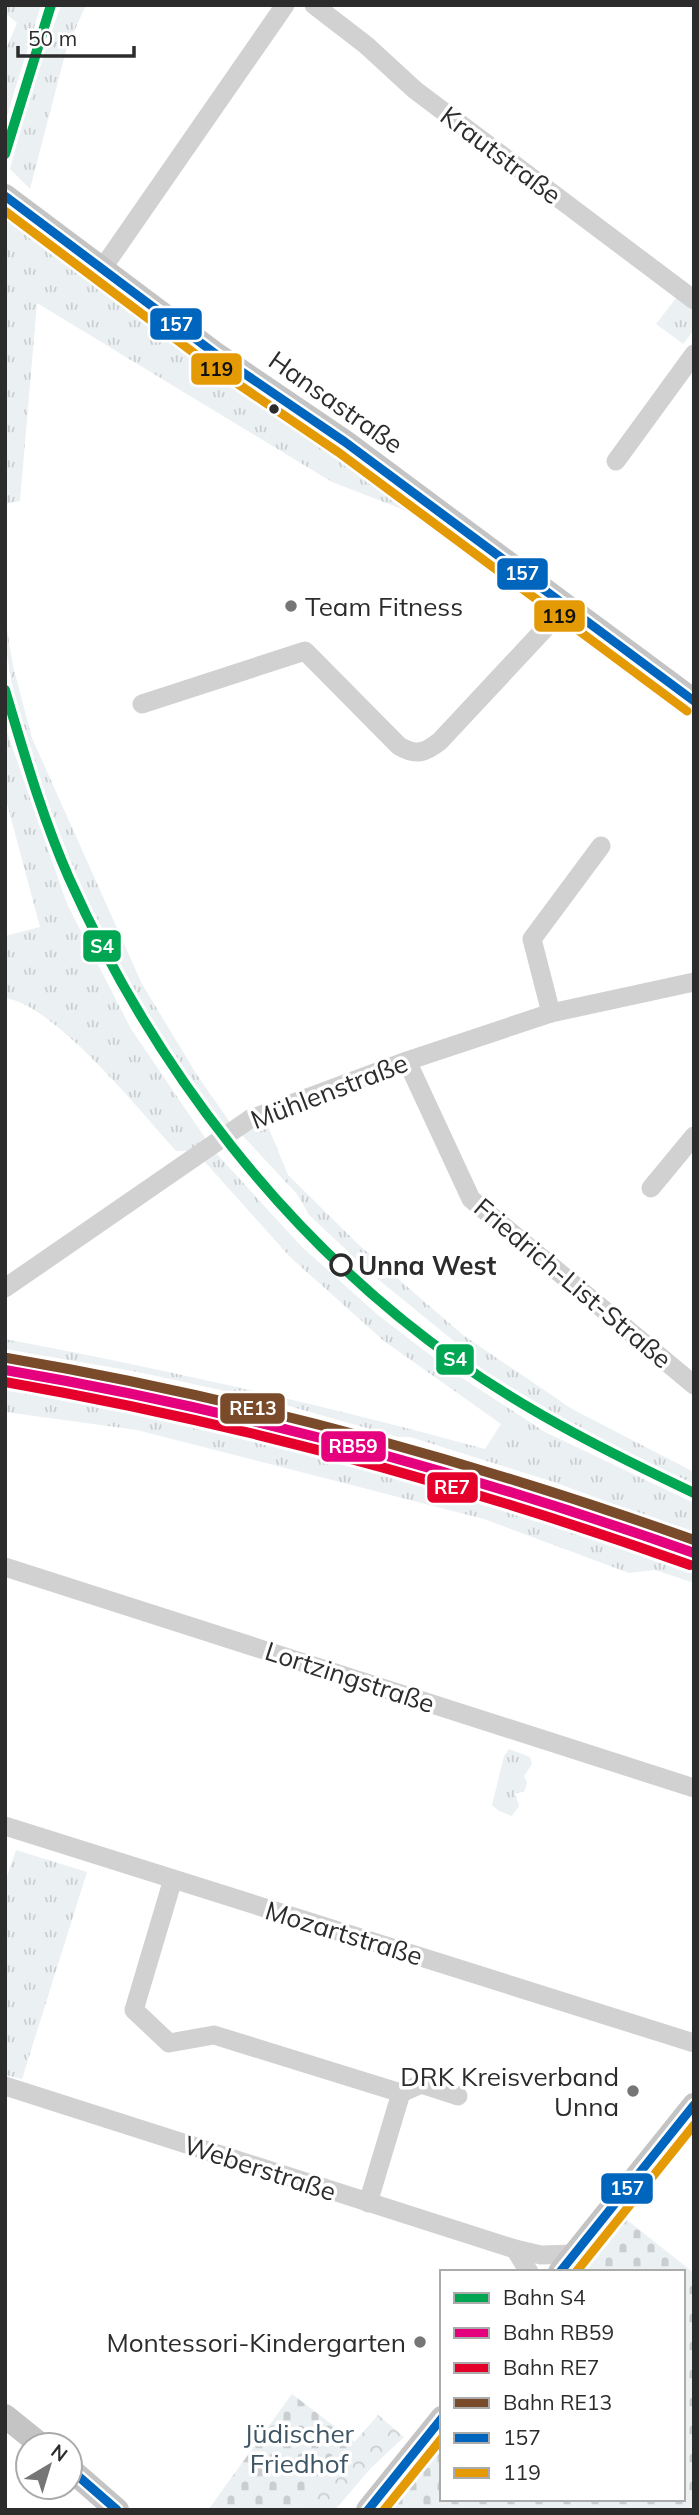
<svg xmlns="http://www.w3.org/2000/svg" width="699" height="2515" viewBox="0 0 699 2515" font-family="Mulish,sans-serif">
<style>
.grass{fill:url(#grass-tufts)}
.forest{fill:url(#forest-crowns)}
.cemetery{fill:url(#cemetery-stones)}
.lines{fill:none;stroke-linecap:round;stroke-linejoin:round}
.minor{stroke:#d1d1d1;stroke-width:19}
.major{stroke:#c4c4c4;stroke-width:24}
.bus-1-casing{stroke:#fff;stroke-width:14}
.bus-2-casing{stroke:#fff;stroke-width:14}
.bus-1{stroke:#0065bd;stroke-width:9}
.bus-2{stroke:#e39a04;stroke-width:9}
.rail-1-casing{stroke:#fff;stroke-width:16}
.rail-2-casing{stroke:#fff;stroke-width:16}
.rail-3-casing{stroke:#fff;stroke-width:16}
.rail-4-casing{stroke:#fff;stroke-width:16}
.rail-1{stroke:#00a651;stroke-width:10}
.rail-2{stroke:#e5007d;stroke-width:10}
.rail-3{stroke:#e4002b;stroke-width:10}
.rail-4{stroke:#7a4b2a;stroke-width:10}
.bus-dot{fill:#2c2c2c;stroke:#fff;stroke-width:2.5}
.poi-dot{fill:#767676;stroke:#fff;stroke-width:2.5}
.stop-dot{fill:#fff;stroke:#2c2c2c;stroke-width:3.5}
.labels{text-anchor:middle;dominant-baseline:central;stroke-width:7;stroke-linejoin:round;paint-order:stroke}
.street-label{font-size:26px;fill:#2c2c2c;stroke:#fff}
.poi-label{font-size:26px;fill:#2c2c2c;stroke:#fff;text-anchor:end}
.stop-label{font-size:26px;font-weight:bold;fill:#2c2c2c;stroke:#fff;text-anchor:start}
.park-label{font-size:26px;fill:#3d5565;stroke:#fff}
.line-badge{stroke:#fff;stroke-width:2.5}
.badge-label{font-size:19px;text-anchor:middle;font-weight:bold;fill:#fff}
.pale-badge-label{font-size:19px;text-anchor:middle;font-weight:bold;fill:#111}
</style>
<defs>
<pattern id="grass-tufts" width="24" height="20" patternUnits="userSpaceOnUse" patternTransform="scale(1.75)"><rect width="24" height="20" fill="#ebf0f3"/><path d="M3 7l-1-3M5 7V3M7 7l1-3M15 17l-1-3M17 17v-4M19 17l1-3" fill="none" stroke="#caced0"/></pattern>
<pattern id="forest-crowns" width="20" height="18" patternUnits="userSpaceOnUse" patternTransform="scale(1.75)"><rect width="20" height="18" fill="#ebf0f3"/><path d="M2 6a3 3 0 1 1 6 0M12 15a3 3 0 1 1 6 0" fill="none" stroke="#caced0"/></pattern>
<pattern id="cemetery-stones" width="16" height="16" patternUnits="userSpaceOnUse" patternTransform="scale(1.75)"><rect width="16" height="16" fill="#ebf0f3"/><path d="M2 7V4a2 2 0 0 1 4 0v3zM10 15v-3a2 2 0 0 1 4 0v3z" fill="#caced0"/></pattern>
</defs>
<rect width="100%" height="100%" fill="#fff"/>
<g class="grass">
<polygon points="7,5 41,5 5,122 5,52 17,23 5,13"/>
<polygon points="61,5 86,5 67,47 30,189 10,169 31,90"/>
<polygon points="5,216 11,221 407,511 332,482 37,303 20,501 5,504"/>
<polygon points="677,297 694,310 694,330 683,344 656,324"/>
<path d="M5,617L13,666L32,738L142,984L197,1075L231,1124L225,1129C187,1075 147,1022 117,964C90,910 67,854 46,798C25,739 5,680 5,617Z"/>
<path d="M5,726L67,904L131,1029L208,1142L196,1151H176C141,1112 55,1005 5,998V936L40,927L5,796Z"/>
<path d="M265,1119L288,1175L359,1245L463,1335L572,1409L694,1472V1485C614,1449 540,1406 465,1359L466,1351L374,1276L309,1215L297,1194L240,1133Z"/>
<path d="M215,1152L301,1246L378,1315L450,1370L545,1432L694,1503V1534L554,1482L410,1437H398L275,1402L138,1372L5,1349V1339C167,1370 326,1405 485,1449L501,1424L384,1341L291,1258L204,1161Z"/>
<path d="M5,1380C235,1415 468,1480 685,1561L694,1567V1583L655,1570L629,1573L484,1519L137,1430L5,1412Z"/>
<polygon points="509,1749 530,1757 532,1764 524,1776 527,1783 524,1792 515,1793 519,1806 512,1816 499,1811 492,1805 504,1756"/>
<polygon points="16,1850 87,1872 22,2079 5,2075 5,1882"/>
</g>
<polygon class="forest" points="378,2415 404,2437 371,2468 335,2510 295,2510"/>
<g class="cemetery">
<polygon points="627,2220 694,2273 694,2510 393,2510 442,2449 442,2499 683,2499 683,2272 585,2272"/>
<polygon points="292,2394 355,2442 295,2510 208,2510"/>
</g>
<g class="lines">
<g class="minor">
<polyline points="314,5 366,45 415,90 694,300"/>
<polyline points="102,269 285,5"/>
<polyline points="616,461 694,354"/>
<path d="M142,704L305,651L399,746C416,756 425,753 440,741L566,606"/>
<polyline points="551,1013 532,939 601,846"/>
<polyline points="407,1061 471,1199 694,1385"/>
<polyline points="651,1188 694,1136"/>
<polyline points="5,1288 250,1119 407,1061 551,1013 694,982"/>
<polyline points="5,1567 694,1788"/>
<polyline points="5,1826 694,2043"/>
<polyline points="173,1879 134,2010 169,2043 214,2035 401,2093 368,2203"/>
<polyline points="5,2086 515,2249 541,2255 574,2254"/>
<polyline points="401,2093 421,2084 458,2096"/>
<polyline points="515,2249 529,2272"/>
</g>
<g class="major">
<polyline points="5,196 217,355 345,442 694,701"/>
<polyline points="560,2272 694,2105"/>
<polyline points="5,2416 41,2445"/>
<polyline points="70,2469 117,2510"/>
<polyline points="368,2510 442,2418"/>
</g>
<g class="bus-1-casing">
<g id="bus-1">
<polyline points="5,196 217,355 345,442 694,701"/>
<polyline points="560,2272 694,2105"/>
<polyline points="70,2469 117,2510"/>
<polyline points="368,2510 442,2418"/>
</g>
</g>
<g class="bus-2-casing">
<g id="bus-2">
<polyline points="5,211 210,365 338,452 687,711"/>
<polyline points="576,2272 694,2125"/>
<polyline points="384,2510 442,2438"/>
</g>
</g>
<use href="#bus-1" class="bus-1"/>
<use href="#bus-2" class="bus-2"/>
<g class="rail-1-casing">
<g id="rail-1">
<polyline points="5,154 51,5"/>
<path d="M5,690C24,753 42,817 69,878C154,1068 287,1241 458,1362C532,1414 612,1454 694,1493"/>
</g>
</g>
<g class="rail-2-casing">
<path id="rail-2" d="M5,1370C241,1410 468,1473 694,1553"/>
</g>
<g class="rail-3-casing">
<path id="rail-3" d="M5,1382C240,1423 466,1485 690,1565"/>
</g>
<g class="rail-4-casing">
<path id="rail-4" d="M7,1358C242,1398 469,1460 694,1540"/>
</g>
<use href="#rail-1" class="rail-1"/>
<use href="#rail-2" class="rail-2"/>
<use href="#rail-3" class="rail-3"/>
<use href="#rail-4" class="rail-4"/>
</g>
<circle class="bus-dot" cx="274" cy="409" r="6"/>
<g class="poi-dot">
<circle cx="291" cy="606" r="7"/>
<circle cx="633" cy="2091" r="7"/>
<circle cx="420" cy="2342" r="7"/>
</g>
<circle class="stop-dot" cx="341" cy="1265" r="10"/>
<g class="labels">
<g class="street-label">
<text transform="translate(501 155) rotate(37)">Krautstraße</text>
<text transform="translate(336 402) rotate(35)">Hansastraße</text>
<text transform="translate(329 1091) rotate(-21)">Mühlenstraße</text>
<text transform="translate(573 1283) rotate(40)">Friedrich-List-Straße</text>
<text transform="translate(350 1677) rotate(18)">Lortzingstraße</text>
<text transform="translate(344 1933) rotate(17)">Mozartstraße</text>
<text transform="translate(260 2168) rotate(18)">Weberstraße</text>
</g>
<g class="poi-label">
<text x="305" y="606" text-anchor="start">Team Fitness</text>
<text x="619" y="2076">DRK Kreisverband<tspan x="619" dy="30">Unna</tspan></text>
<text x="406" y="2342">Montessori-Kindergarten</text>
</g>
<g class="stop-label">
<text x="358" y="1265">Unna West</text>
</g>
<g class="park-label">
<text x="299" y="2433">Jüdischer<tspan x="299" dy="30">Friedhof</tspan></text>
</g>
</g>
<g class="line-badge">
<rect x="149" y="307" width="54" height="34" rx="7" fill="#0065bd"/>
<rect x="190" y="352" width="53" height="34" rx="7" fill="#e39a04"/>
<rect x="496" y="557" width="53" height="34" rx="7" fill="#0065bd"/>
<rect x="533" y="599" width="53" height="34" rx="7" fill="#e39a04"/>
<rect x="82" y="929" width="40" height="34" rx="7" fill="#00a651"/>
<rect x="435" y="1343" width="40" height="33" rx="7" fill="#00a651"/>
<rect x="219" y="1392" width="67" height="33" rx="7" fill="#7a4b2a"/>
<rect x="320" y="1430" width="67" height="33" rx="7" fill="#e5007d"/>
<rect x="426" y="1471" width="53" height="33" rx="7" fill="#e4002b"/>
<rect x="600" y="2172" width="54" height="33" rx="7" fill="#0065bd"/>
</g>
<g class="badge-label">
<text x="176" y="331">157</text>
<text x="522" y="580">157</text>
<text x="102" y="953">S4</text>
<text x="455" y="1366">S4</text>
<text x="253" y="1415">RE13</text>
<text x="353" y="1453">RB59</text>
<text x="452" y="1494">RE7</text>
<text x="627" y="2195">157</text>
</g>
<g class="pale-badge-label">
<text x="216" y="376">119</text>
<text x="559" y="623">119</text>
</g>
<rect width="699" height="2515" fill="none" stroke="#2c2c2c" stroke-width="14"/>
<rect x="440" y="2270" width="245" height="231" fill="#ffffff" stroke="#ababab" stroke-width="2"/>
<rect x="454" y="2293" width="35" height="10" fill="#00a651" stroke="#ababab" stroke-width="2"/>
<text x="503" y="2305" font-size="21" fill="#2c2c2c">Bahn S4</text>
<rect x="454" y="2328" width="35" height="10" fill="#e5007d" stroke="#ababab" stroke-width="2"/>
<text x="503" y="2340" font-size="21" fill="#2c2c2c">Bahn RB59</text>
<rect x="454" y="2363" width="35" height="10" fill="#e4002b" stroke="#ababab" stroke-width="2"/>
<text x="503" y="2375" font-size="21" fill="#2c2c2c">Bahn RE7</text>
<rect x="454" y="2398" width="35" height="10" fill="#7a4b2a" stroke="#ababab" stroke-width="2"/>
<text x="503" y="2410" font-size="21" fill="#2c2c2c">Bahn RE13</text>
<rect x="454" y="2433" width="35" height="10" fill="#0065bd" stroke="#ababab" stroke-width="2"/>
<text x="503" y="2445" font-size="21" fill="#2c2c2c">157</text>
<rect x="454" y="2468" width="35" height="10" fill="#e39a04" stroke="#ababab" stroke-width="2"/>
<text x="503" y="2480" font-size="21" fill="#2c2c2c">119</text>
<g transform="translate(49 2466) rotate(38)"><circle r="33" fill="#ffffff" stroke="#ababab" stroke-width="2"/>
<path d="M0-5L12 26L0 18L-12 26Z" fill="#767676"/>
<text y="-10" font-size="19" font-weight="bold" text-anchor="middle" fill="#2c2c2c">N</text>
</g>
<path d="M18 46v10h116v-10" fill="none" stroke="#2c2c2c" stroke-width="3.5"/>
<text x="28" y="46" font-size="21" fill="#2c2c2c" stroke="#ffffff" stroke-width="5" paint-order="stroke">50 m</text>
</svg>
